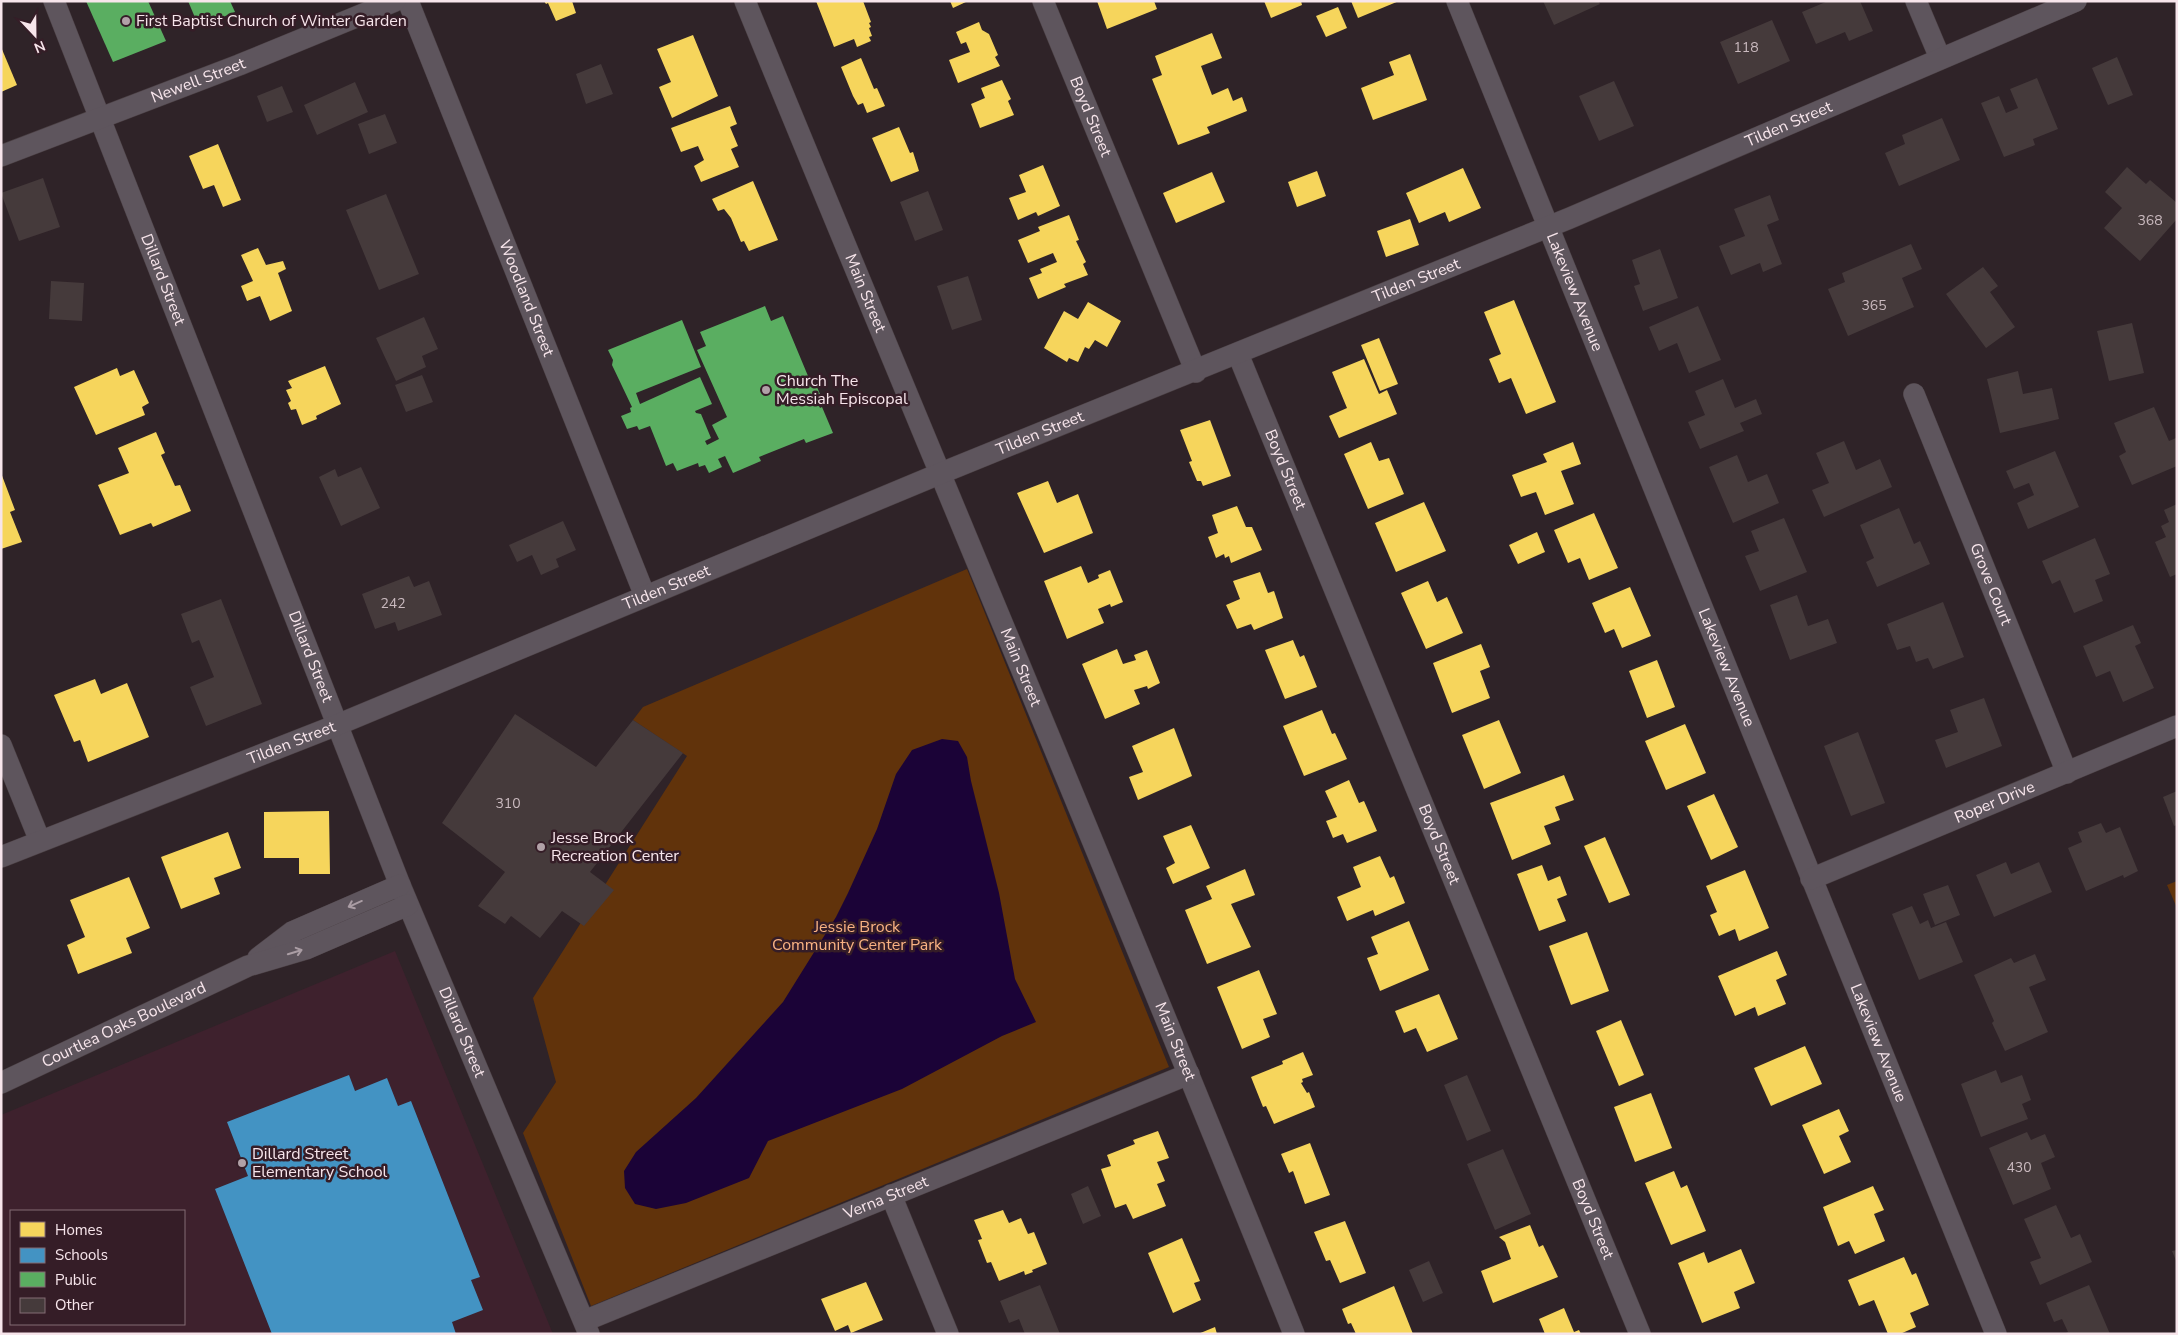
<svg xmlns="http://www.w3.org/2000/svg" width="2178" height="1335" viewBox="0 0 2178 1335" font-family="'Nunito Sans',sans-serif">
<style>
.built{fill:#3e212d;fill-rule:evenodd}
.green{fill:#61330b}
.water{fill:#1b0337}
.homes{fill:#f6d55c}
.schools{fill:#4393c3}
.public{fill:#5aae61}
.building{fill:#453a3b}
.lines{fill:none;stroke-linecap:round;stroke-linejoin:round}
.minor-casing{stroke:#4a3f43;stroke-width:22}
.minor{stroke:#5e555d;stroke-width:21}
.oneway{stroke:#aa9da4}
.poi-dot{fill:#b1a1a7;stroke:#351d27;stroke-width:2}
.labels{text-anchor:middle;dominant-baseline:central;stroke-width:5;stroke-linejoin:round;paint-order:stroke}
.number-label{font-size:14px;fill:#cababf}
.poi-label{font-size:16px;fill:#f7e5eb;stroke:#351d27;text-anchor:start}
.street-label{font-size:16px;fill:#f7e5eb;stroke:#351d27}
.park-label{font-size:16px;fill:#f9b283;stroke:#351d27}
</style>
<rect width="100%" height="100%" fill="#2f2328"/>
<path class="built" d="M395,951L553,1334H1V1115ZM11,1211H184V1324H11Z"/>
<g class="green">
<polygon points="967,569 1169,1067 591,1306 523,1133 556,1082 533,998 687,756 633,720 643,707"/>
<polygon points="2177,881 2177,908 2167,885"/>
</g>
<polygon class="water" points="942,739 958,741 967,757 971,781 999,893 1015,979 1036,1022 1002,1036 902,1089 768,1141 749,1178 686,1203 656,1209 635,1204 625,1188 624,1171 636,1152 696,1098 783,1002 836,917 848,893 877,829 896,774 912,750"/>
<g class="homes">
<polygon points="544,1 572,1 576,13 556,21 548,3 546,4"/>
<polygon points="816,1 863,1 871,22 869,23 871,27 869,28 872,36 869,37 871,41 857,47 854,39 834,47"/>
<polygon points="950,1 968,1 953,8"/>
<polygon points="1097,1 1154,1 1157,9 1107,29"/>
<polygon points="1264,1 1301,1 1302,5 1271,18"/>
<polygon points="1351,1 1399,1 1358,18"/>
<polygon points="1338,7 1347,28 1326,37 1316,16"/>
<polygon points="979,22 982,30 989,34 998,55 995,57 1000,66 958,83 949,60 970,52 966,42 961,44 956,32"/>
<polygon points="1212,33 1222,58 1201,66 1212,95 1228,88 1233,101 1242,97 1247,111 1207,127 1210,133 1178,145 1152,79 1162,75 1155,56"/>
<polygon points="693,35 718,96 672,118 659,87 671,82 657,49"/>
<polygon points="1,47 17,85 1,92"/>
<polygon points="1410,54 1427,100 1373,120 1361,88 1394,75 1389,62"/>
<polygon points="861,58 874,89 877,88 885,106 867,113 863,103 858,105 853,96 841,67"/>
<polygon points="1002,80 1011,99 1008,101 1014,115 980,128 971,104 985,98 981,88"/>
<polygon points="730,106 737,124 730,127 738,146 731,149 739,167 701,182 694,166 704,160 698,146 681,152 671,128"/>
<polygon points="899,127 910,153 913,152 919,171 891,182 872,138"/>
<polygon points="218,144 241,200 223,207 214,185 203,189 189,156"/>
<polygon points="1043,165 1060,206 1038,216 1036,212 1018,220 1009,198 1026,192 1019,175"/>
<polygon points="1463,168 1481,208 1449,222 1445,212 1419,223 1406,193"/>
<polygon points="1317,171 1326,196 1297,207 1288,182"/>
<polygon points="1212,172 1225,202 1176,223 1163,193"/>
<polygon points="753,181 778,240 749,251 744,241 741,242 731,218 724,209 718,211 712,199"/>
<polygon points="1069,215 1079,240 1076,241 1086,262 1083,264 1088,275 1064,284 1066,287 1038,299 1029,278 1042,273 1040,269 1057,262 1053,253 1028,263 1018,240 1040,231 1038,227"/>
<polygon points="1410,219 1419,245 1386,257 1377,231"/>
<polygon points="258,248 266,265 283,261 286,269 278,273 292,311 270,321 260,296 247,301 241,286 253,281 241,255"/>
<polygon points="1514,300 1556,402 1526,414 1511,378 1499,383 1489,359 1501,354 1484,312"/>
<polygon points="1088,302 1121,321 1107,347 1095,340 1089,349 1085,347 1078,362 1069,358 1067,362 1044,348 1064,311 1078,319"/>
<polygon points="1379,338 1398,384 1380,391 1361,345"/>
<polygon points="1364,359 1379,394 1387,390 1397,414 1339,438 1329,416 1347,408 1332,372"/>
<polygon points="325,366 341,404 316,416 317,419 302,425 296,409 291,410 288,403 291,401 286,390 292,388 288,381"/>
<polygon points="117,368 120,376 134,370 149,403 142,407 145,415 96,435 74,387"/>
<polygon points="1210,420 1231,476 1203,486 1201,481 1197,481 1189,462 1192,461 1180,430"/>
<polygon points="156,432 165,453 161,455 175,486 180,485 191,511 153,527 151,523 120,535 98,485 129,473 118,448"/>
<polygon points="1371,442 1379,461 1389,458 1404,494 1368,509 1344,454"/>
<polygon points="1573,442 1581,464 1561,471 1574,504 1545,515 1536,492 1521,497 1512,475 1547,462 1543,454"/>
<polygon points="1,473 15,510 10,512 22,542 1,549"/>
<polygon points="1048,481 1057,503 1078,494 1093,533 1044,553 1017,493"/>
<polygon points="1424,502 1446,551 1396,572 1375,523"/>
<polygon points="1237,506 1246,527 1252,527 1262,550 1231,563 1229,556 1225,558 1224,554 1216,558 1208,537 1218,533 1212,515"/>
<polygon points="1594,513 1618,568 1589,580 1580,558 1568,563 1554,530"/>
<polygon points="1537,532 1545,552 1518,564 1509,545"/>
<polygon points="1081,566 1088,583 1099,578 1098,575 1110,570 1123,602 1111,607 1110,604 1098,609 1104,623 1067,639 1044,581"/>
<polygon points="1260,572 1268,593 1274,591 1283,618 1254,630 1251,624 1237,629 1226,605 1240,599 1233,581"/>
<polygon points="1428,581 1437,602 1447,597 1463,633 1426,649 1401,593"/>
<polygon points="1630,587 1651,636 1622,648 1614,629 1605,633 1592,603"/>
<polygon points="1293,640 1300,657 1304,655 1317,687 1285,699 1265,650"/>
<polygon points="1481,644 1490,667 1480,671 1490,698 1452,713 1433,663"/>
<polygon points="1117,649 1123,664 1136,660 1134,655 1147,650 1160,683 1148,689 1147,686 1134,690 1140,704 1105,719 1082,664"/>
<polygon points="1657,660 1675,707 1647,718 1629,671"/>
<polygon points="95,679 101,694 127,683 149,737 88,762 80,740 74,742 54,695"/>
<polygon points="1322,710 1332,734 1335,733 1347,759 1304,776 1283,726"/>
<polygon points="1499,720 1521,773 1484,789 1462,735"/>
<polygon points="1685,724 1706,773 1666,790 1645,741"/>
<polygon points="1174,728 1192,776 1138,800 1129,777 1143,772 1132,746"/>
<polygon points="1564,775 1574,800 1555,807 1560,820 1544,826 1551,844 1512,860 1490,803"/>
<polygon points="1349,780 1359,803 1364,801 1377,831 1347,843 1343,834 1333,838 1326,821 1337,817 1325,791"/>
<polygon points="1714,794 1738,847 1711,860 1687,806"/>
<polygon points="329,811 330,874 299,874 299,858 264,858 264,812"/>
<polygon points="1191,825 1210,868 1173,884 1166,868 1175,863 1163,836"/>
<polygon points="228,832 241,868 214,878 220,894 181,909 161,857"/>
<polygon points="1605,837 1630,895 1609,903 1584,846"/>
<polygon points="1380,856 1390,878 1394,876 1405,903 1375,916 1373,910 1347,921 1337,897 1361,887 1353,867"/>
<polygon points="1542,865 1548,881 1560,876 1567,895 1557,899 1566,921 1539,931 1517,874"/>
<polygon points="1245,869 1255,895 1231,904 1251,947 1207,964 1185,910 1212,899 1206,886"/>
<polygon points="1745,870 1769,928 1739,941 1735,929 1719,936 1710,915 1717,912 1706,886"/>
<polygon points="129,877 150,928 126,938 132,953 78,974 67,945 85,937 70,900"/>
<polygon points="1409,921 1429,970 1380,991 1367,958 1378,954 1371,937"/>
<polygon points="1587,932 1609,991 1571,1005 1549,946"/>
<polygon points="1777,951 1787,975 1776,980 1786,1004 1758,1016 1755,1007 1735,1016 1718,976"/>
<polygon points="1259,970 1277,1014 1263,1019 1270,1037 1242,1049 1217,987"/>
<polygon points="1439,994 1458,1039 1427,1052 1416,1028 1404,1033 1395,1011"/>
<polygon points="1621,1020 1644,1075 1619,1086 1596,1031"/>
<polygon points="1805,1046 1822,1084 1771,1106 1754,1068"/>
<polygon points="1303,1052 1313,1075 1302,1079 1303,1082 1301,1083 1307,1093 1309,1092 1315,1107 1274,1124 1266,1106 1263,1107 1251,1077 1283,1064 1282,1061"/>
<polygon points="1651,1093 1672,1148 1635,1162 1614,1107"/>
<polygon points="1839,1109 1849,1131 1839,1136 1851,1162 1824,1174 1802,1125"/>
<polygon points="1158,1131 1169,1158 1157,1162 1165,1181 1157,1184 1166,1206 1133,1219 1126,1204 1115,1208 1101,1169 1111,1166 1107,1155 1135,1144 1133,1140"/>
<polygon points="1310,1143 1330,1195 1305,1204 1293,1171 1289,1173 1281,1154"/>
<polygon points="1674,1171 1681,1188 1687,1185 1706,1231 1671,1245 1645,1183"/>
<polygon points="1873,1186 1884,1210 1874,1214 1885,1241 1855,1254 1849,1241 1838,1246 1823,1207"/>
<polygon points="1003,1210 1009,1223 1021,1218 1028,1234 1034,1232 1047,1264 1032,1270 1033,1272 1025,1275 1024,1271 999,1281 991,1262 987,1263 978,1240 982,1239 974,1220"/>
<polygon points="1345,1221 1366,1273 1340,1283 1330,1260 1326,1261 1314,1232"/>
<polygon points="1530,1225 1539,1247 1543,1245 1558,1277 1493,1303 1481,1271 1511,1259 1505,1242 1499,1237"/>
<polygon points="1182,1238 1200,1281 1194,1283 1201,1300 1173,1313 1148,1253"/>
<polygon points="1741,1249 1755,1283 1734,1292 1740,1308 1702,1323 1678,1263 1704,1252 1708,1263"/>
<polygon points="1904,1257 1912,1275 1916,1273 1929,1305 1910,1313 1916,1327 1900,1334 1888,1334 1874,1300 1859,1306 1848,1280"/>
<polygon points="866,1282 883,1320 851,1333 848,1325 835,1331 821,1299"/>
<polygon points="1394,1286 1413,1334 1356,1334 1351,1323 1348,1324 1342,1309"/>
<polygon points="1564,1308 1574,1332 1579,1330 1581,1334 1545,1334 1539,1319"/>
<polygon points="1215,1327 1217,1334 1198,1334"/>
</g>
<polygon class="schools" points="349,1075 355,1091 387,1078 398,1106 411,1101 480,1277 471,1280 483,1310 452,1322 456,1334 272,1334 215,1189 248,1176 227,1122"/>
<g class="public">
<polygon points="86,1 148,1 166,41 113,62"/>
<polygon points="188,1 230,1 235,12 199,27"/>
<polygon points="765,306 771,321 783,316 808,376 807,377 809,384 815,382 822,399 817,401 820,408 822,407 833,433 806,443 804,439 759,457 761,461 733,473 725,456 718,459 722,467 709,473 705,465 699,467 698,463 677,471 673,463 666,466 650,426 639,430 637,426 627,429 621,416 631,412 630,408 632,407 612,365 613,360 608,350 682,320 701,367 636,393 640,404 700,377 712,404 695,411 696,413 701,414 711,438 705,441 707,445 719,439 712,425 727,417 697,350 706,346 700,332"/>
</g>
<g class="building">
<polygon points="1543,1 1598,1 1600,4 1554,25"/>
<polygon points="1828,1 1860,1 1873,31 1849,41 1845,32 1816,44 1802,12"/>
<polygon points="1772,20 1790,61 1738,84 1720,42"/>
<polygon points="2117,57 2133,95 2108,105 2092,68"/>
<polygon points="601,64 613,94 586,104 576,74"/>
<polygon points="2037,78 2058,129 2033,139 2035,145 2004,157 1981,103 1999,96 2006,113 2018,108 2010,89"/>
<polygon points="1614,81 1634,126 1599,141 1579,96"/>
<polygon points="355,82 368,112 317,135 304,105"/>
<polygon points="282,86 293,112 267,122 257,96"/>
<polygon points="385,114 397,143 369,154 358,124"/>
<polygon points="1942,118 1960,160 1899,186 1885,153 1905,144 1902,135"/>
<polygon points="2127,167 2146,184 2150,180 2177,203 2177,219 2140,261 2104,228 2122,208 2105,192"/>
<polygon points="43,178 60,227 19,241 1,193"/>
<polygon points="928,191 943,230 915,241 900,202"/>
<polygon points="386,194 419,274 379,290 346,210"/>
<polygon points="1770,195 1779,220 1767,225 1782,264 1763,272 1760,263 1731,275 1719,246 1745,236 1734,209"/>
<polygon points="1911,244 1922,269 1902,278 1914,307 1848,336 1828,289 1845,282 1842,273"/>
<polygon points="1660,249 1678,298 1643,311 1634,286 1640,284 1632,260"/>
<polygon points="1983,267 1998,286 1990,292 2015,327 1986,348 1946,294"/>
<polygon points="968,276 982,320 952,330 937,286"/>
<polygon points="51,281 84,283 82,321 49,319"/>
<polygon points="1698,306 1721,360 1689,373 1677,343 1659,351 1649,327"/>
<polygon points="424,317 438,349 422,356 426,367 396,381 376,338"/>
<polygon points="2132,323 2144,373 2109,381 2097,331"/>
<polygon points="2018,371 2023,394 2052,388 2059,419 2000,433 1987,379"/>
<polygon points="422,375 433,402 406,412 395,385"/>
<polygon points="1723,379 1735,408 1756,399 1762,414 1740,423 1744,431 1700,449 1688,422 1705,415 1695,391"/>
<polygon points="2154,407 2169,441 2176,438 2177,440 2177,466 2132,485 2119,456 2126,452 2114,423"/>
<polygon points="1844,441 1856,470 1880,459 1892,487 1824,517 1812,490 1829,483 1816,453"/>
<polygon points="2055,451 2079,507 2028,529 2017,503 2034,495 2029,483 2014,489 2006,471"/>
<polygon points="1737,455 1748,482 1767,474 1779,503 1733,523 1709,467"/>
<polygon points="361,467 380,508 341,526 319,477 335,469 338,477"/>
<polygon points="2177,504 2177,574 2170,577 2155,542 2166,537 2161,526 2169,522 2164,510"/>
<polygon points="1899,508 1914,544 1920,541 1930,564 1877,587 1866,562 1874,558 1860,525"/>
<polygon points="1784,518 1807,572 1760,591 1745,556 1759,551 1751,531"/>
<polygon points="563,521 576,550 556,559 559,567 541,575 532,555 517,562 509,545"/>
<polygon points="2095,538 2110,574 2095,580 2103,601 2074,613 2060,580 2052,584 2042,561"/>
<polygon points="409,576 414,587 429,581 442,615 398,631 395,622 375,629 362,594"/>
<polygon points="1797,595 1808,626 1828,619 1837,643 1790,660 1770,605"/>
<polygon points="221,599 262,704 206,726 190,687 214,677 199,640 192,643 181,614"/>
<polygon points="1943,602 1964,657 1933,669 1928,658 1916,662 1910,646 1897,650 1887,624"/>
<polygon points="2133,625 2141,643 2135,646 2154,688 2123,702 2110,671 2096,677 2083,646"/>
<polygon points="1984,698 2002,746 1946,768 1935,740 1958,732 1950,710"/>
<polygon points="515,714 596,767 633,720 683,753 590,872 614,890 584,926 562,911 540,938 511,916 505,924 478,906 505,872 442,823"/>
<polygon points="1858,732 1885,803 1851,816 1824,746"/>
<polygon points="2177,791 2177,825 2174,826 2163,797"/>
<polygon points="2101,823 2106,833 2120,827 2138,871 2124,878 2123,875 2086,891 2068,848 2082,842 2078,832"/>
<polygon points="2006,862 2011,874 2039,862 2052,892 1994,917 1976,875"/>
<polygon points="1948,885 1960,915 1935,925 1923,894"/>
<polygon points="1912,906 1920,924 1928,920 1931,928 1946,922 1963,962 1919,980 1892,914"/>
<polygon points="2035,954 2046,980 2029,987 2048,1032 2005,1051 1992,1023 1994,1021 1974,975 2011,958 2014,963"/>
<polygon points="1996,1070 2001,1083 2022,1075 2031,1100 2022,1104 2028,1119 1981,1137 1961,1084"/>
<polygon points="1467,1075 1491,1131 1467,1141 1444,1085"/>
<polygon points="2027,1132 2031,1140 2045,1134 2055,1157 2041,1163 2051,1189 2013,1205 1989,1148"/>
<polygon points="1503,1149 1531,1214 1495,1230 1467,1164"/>
<polygon points="1088,1186 1101,1216 1083,1224 1071,1194"/>
<polygon points="2056,1205 2071,1238 2080,1234 2092,1262 2040,1285 2030,1262 2041,1258 2024,1219"/>
<polygon points="2177,1250 2177,1263 2172,1251"/>
<polygon points="1429,1261 1443,1293 1423,1302 1409,1270"/>
<polygon points="1040,1285 1060,1334 1025,1334 1019,1319 1009,1323 1000,1301"/>
<polygon points="2089,1285 2110,1334 2064,1334 2068,1332 2062,1319 2054,1322 2046,1303"/>
</g>
<g class="lines">
<g class="minor-casing">
<g id="minor">
<path id="s1" d="M54,1L400,885L589,1334"/>
<path id="s2" d="M408,1L645,596"/>
<path id="s3" d="M745,1C927,446 1115,888 1294,1334"/>
<path id="s4" d="M1043,1L1196,372"/>
<path id="s5" d="M1457,1L1996,1334"/>
<polyline points="1916,1 1940,58"/>
<path id="s6" d="M1,156L239,65L395,1"/>
<path id="s7" d="M1238,354L1640,1334"/>
<path id="s8" d="M1914,394L2067,773"/>
<polyline points="1,745 40,841"/>
<path id="s9" d="M1,857L337,725L939,474L1570,218L2076,1"/>
<path id="s10" d="M1811,879L2177,726"/>
<polyline points="258,958 292,932 400,885"/>
<path id="s11" d="M1,1083L248,966L306,949L408,905"/>
<polyline points="891,1195 948,1334"/>
<path id="s12" d="M584,1321L1189,1074"/>
</g>
</g>
<use href="#minor" class="minor"/>
</g>
<defs><path id="oneway-shaft" d="M-6 0H5M1.5-3L5.5 0L1.5 3" fill="none" stroke-width="1.6" stroke-linecap="round" stroke-linejoin="round" transform="scale(1.25)"/></defs>
<g class="oneway">
<use href="#oneway-shaft" transform="translate(355 904) rotate(156)"/>
<use href="#oneway-shaft" transform="translate(295 952) rotate(-17)"/>
</g>
<g class="poi-dot">
<circle cx="126" cy="21" r="5"/>
<circle cx="766" cy="390" r="5"/>
<circle cx="541" cy="847" r="5"/>
<circle cx="242" cy="1163" r="5"/>
</g>
<g class="labels">
<g class="number-label">
<text x="1746" y="47">118</text>
<text x="2150" y="220">368</text>
<text x="1874" y="305">365</text>
<text x="393" y="603">242</text>
<text x="508" y="803">310</text>
<text x="2019" y="1167">430</text>
</g>
<g class="poi-label">
<text x="136" y="21">First Baptist Church of Winter Garden</text>
<text x="776" y="381">Church The<tspan x="776" dy="18">Messiah Episcopal</tspan></text>
<text x="551" y="838">Jesse Brock<tspan x="551" dy="18">Recreation Center</tspan></text>
<text x="252" y="1154">Dillard Street<tspan x="252" dy="18">Elementary School</tspan></text>
</g>
<g class="street-label">
<text stroke="none"><textPath href="#s6" startOffset="211">Newell Street</textPath></text>
<text stroke="none"><textPath href="#s4" startOffset="125">Boyd Street</textPath></text>
<text stroke="none"><textPath href="#s9" startOffset="1932">Tilden Street</textPath></text>
<text stroke="none"><textPath href="#s1" startOffset="299">Dillard Street</textPath></text>
<text stroke="none"><textPath href="#s9" startOffset="1528">Tilden Street</textPath></text>
<text stroke="none"><textPath href="#s5" startOffset="314">Lakeview Avenue</textPath></text>
<text stroke="none"><textPath href="#s3" startOffset="316">Main Street</textPath></text>
<text stroke="none"><textPath href="#s2" startOffset="320">Woodland Street</textPath></text>
<text stroke="none"><textPath href="#s9" startOffset="1122">Tilden Street</textPath></text>
<text stroke="none"><textPath href="#s7" startOffset="125">Boyd Street</textPath></text>
<text stroke="none"><textPath href="#s8" startOffset="205">Grove Court</textPath></text>
<text stroke="none"><textPath href="#s9" startOffset="718">Tilden Street</textPath></text>
<text stroke="none"><textPath href="#s1" startOffset="704">Dillard Street</textPath></text>
<text stroke="none"><textPath href="#s3" startOffset="721">Main Street</textPath></text>
<text stroke="none"><textPath href="#s5" startOffset="719">Lakeview Avenue</textPath></text>
<text stroke="none"><textPath href="#s9" startOffset="312">Tilden Street</textPath></text>
<text stroke="none"><textPath href="#s10" startOffset="199">Roper Drive</textPath></text>
<text stroke="none"><textPath href="#s7" startOffset="530">Boyd Street</textPath></text>
<text stroke="none"><textPath href="#s11" startOffset="136">Courtlea Oaks Boulevard</textPath></text>
<text stroke="none"><textPath href="#s1" startOffset="1109">Dillard Street</textPath></text>
<text stroke="none"><textPath href="#s3" startOffset="1126">Main Street</textPath></text>
<text stroke="none"><textPath href="#s5" startOffset="1124">Lakeview Avenue</textPath></text>
<text stroke="none"><textPath href="#s12" startOffset="326">Verna Street</textPath></text>
<text stroke="none"><textPath href="#s7" startOffset="935">Boyd Street</textPath></text>
</g>
<g class="park-label">
<text x="857" y="927">Jessie Brock<tspan x="857" dy="18">Community Center Park</tspan></text>
</g>
</g>
<rect width="2178" height="1335" fill="none" stroke="#f7e5eb" stroke-width="5"/>
<rect x="10" y="1210" width="175" height="115" fill="#351d27" stroke="#836d75"/>
<rect x="20" y="1222" width="25" height="15" fill="#f6d55c" stroke="#836d75"/>
<text x="55" y="1235" font-size="15" fill="#f7e5eb">Homes</text>
<rect x="20" y="1248" width="25" height="15" fill="#4393c3" stroke="#836d75"/>
<text x="55" y="1260" font-size="15" fill="#f7e5eb">Schools</text>
<rect x="20" y="1272" width="25" height="15" fill="#5aae61" stroke="#836d75"/>
<text x="55" y="1285" font-size="15" fill="#f7e5eb">Public</text>
<rect x="20" y="1298" width="25" height="15" fill="#453a3b" stroke="#836d75"/>
<text x="55" y="1310" font-size="15" fill="#f7e5eb">Other</text>
<g transform="translate(35 35) rotate(158)" stroke="#351d27" stroke-width="4" paint-order="stroke">
<path d="M0-4L9 19L0 12L-9 19Z" fill="#f7e5eb"/>
<text y="-8" font-size="14" font-weight="bold" text-anchor="middle" fill="#f7e5eb">N</text>
</g>
</svg>
